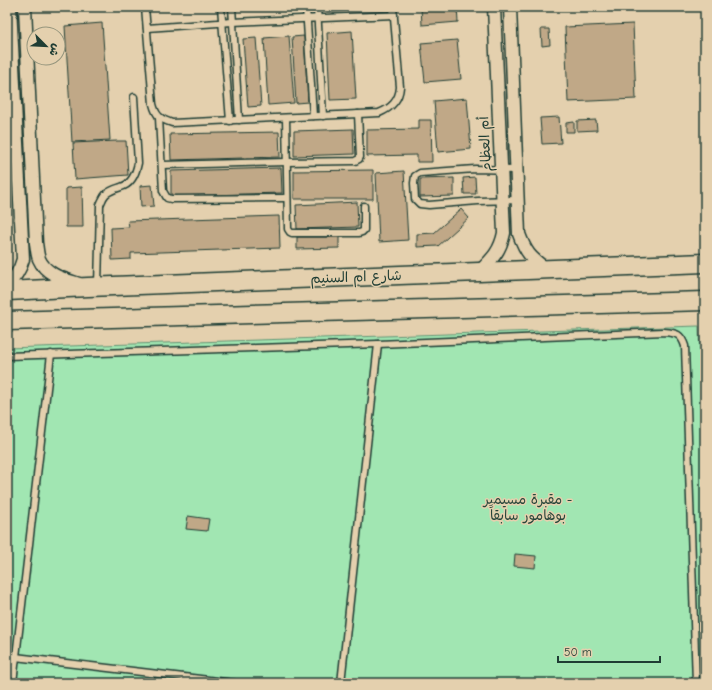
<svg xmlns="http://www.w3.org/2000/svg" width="712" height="690" viewBox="0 0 712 690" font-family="'Comic Neue','Playpen Sans Arabic',sans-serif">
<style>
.green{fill:#a1e6b2;stroke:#609273}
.building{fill:#c0a887;stroke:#1f3d34}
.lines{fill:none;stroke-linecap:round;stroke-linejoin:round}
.lane-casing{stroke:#1f3d34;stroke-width:9}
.street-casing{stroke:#1f3d34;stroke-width:15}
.secondary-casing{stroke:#1f3d34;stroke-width:21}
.lane{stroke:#e4d0ae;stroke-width:6}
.street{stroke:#e4d0ae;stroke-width:12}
.secondary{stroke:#e4d0ae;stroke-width:18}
.labels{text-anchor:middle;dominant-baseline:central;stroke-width:3;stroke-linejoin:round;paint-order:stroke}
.street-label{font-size:14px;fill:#1f3d34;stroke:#e4d0ae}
.park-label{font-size:14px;fill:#26453a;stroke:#e4d0ae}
</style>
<rect width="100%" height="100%" fill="#e4d0ae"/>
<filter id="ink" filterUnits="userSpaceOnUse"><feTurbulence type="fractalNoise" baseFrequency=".025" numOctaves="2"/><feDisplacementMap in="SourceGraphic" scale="8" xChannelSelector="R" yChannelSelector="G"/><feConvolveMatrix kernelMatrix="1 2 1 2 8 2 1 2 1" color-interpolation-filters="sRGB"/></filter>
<g filter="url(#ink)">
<polygon class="green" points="699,326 705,539 705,683 7,683 7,348"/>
<g class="building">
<polygon points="64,7 102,7 64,11"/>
<polygon points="421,7 457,7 458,22 422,25"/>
<polygon points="102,23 110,140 72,142 65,26"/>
<polygon points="633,24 636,99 568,102 565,27"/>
<polygon points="541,29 549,29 550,45 542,46"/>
<polygon points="352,31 356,99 330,100 327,33"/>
<polygon points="289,36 294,103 268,105 264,38"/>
<polygon points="304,36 308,102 296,103 292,37"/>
<polygon points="256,38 261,106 248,107 243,39"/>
<polygon points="457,40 461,79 425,82 421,43"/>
<polygon points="467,98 471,149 438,152 434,101"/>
<polygon points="559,117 561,143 542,144 540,118"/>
<polygon points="419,120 431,120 432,162 417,162 417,155 367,156 367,130 419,129"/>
<polygon points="596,120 597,130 577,131 577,121"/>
<polygon points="574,122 574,132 566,132 566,123"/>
<polygon points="353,129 354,154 294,156 294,131"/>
<polygon points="279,132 280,157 171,160 170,134"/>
<polygon points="117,141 126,141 128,175 75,179 73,143"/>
<polygon points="281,168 282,193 171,196 171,171"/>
<polygon points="373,170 373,199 294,199 294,171"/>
<polygon points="404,171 408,240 379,242 376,173"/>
<polygon points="475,177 476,194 464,194 463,178"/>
<polygon points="454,178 454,196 420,197 420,179"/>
<polygon points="152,185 154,206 141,207 140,186"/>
<polygon points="82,187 83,227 66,227 66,188"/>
<polygon points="357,202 358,227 297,229 296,205"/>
<polygon points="461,209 469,218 438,246 417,247 417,234 434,233"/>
<polygon points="279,216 280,248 131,253 131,259 112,260 111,228 129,227 128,221"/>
<polygon points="297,237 339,237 339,248 297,249"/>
<polygon points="188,516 209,519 207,531 186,529"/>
<polygon points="515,554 536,556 535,568 514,566"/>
</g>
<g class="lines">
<g class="lane-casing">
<g id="lane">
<path d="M145,7L153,104C156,116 160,119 172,123L379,113C391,108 399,101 400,87L393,7"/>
<polyline points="221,7 230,121"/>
<polyline points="232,7 239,120"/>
<polyline points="306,7 313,116"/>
<polyline points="317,7 323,116"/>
<polyline points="147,28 232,22 394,15"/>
<polyline points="159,118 163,191 167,198 171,199 287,198"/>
<polyline points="286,118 288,229 290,232 292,233 359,233 362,232 364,230 364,206"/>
<polyline points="162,165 286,162 355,161 359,159 360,157 358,114"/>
<polyline points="517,170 475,169 420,173 415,176 414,183 415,199 420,204 429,205 478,201 518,200"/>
<path d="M98,286L100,205C102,201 103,197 106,194C111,190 115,189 121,187C132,184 136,173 138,163L134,97"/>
<path d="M7,356L378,344L664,332C677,333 681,334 685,346L696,683"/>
<polyline points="7,656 234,683"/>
<polyline points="13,683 51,354"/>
<polyline points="341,683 378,344"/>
</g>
</g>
<g class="street-casing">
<g id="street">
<path d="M25,7L36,243C37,248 37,254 39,259C46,275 64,279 79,284"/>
<path d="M510,7L519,234C526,253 530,257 546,269"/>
<path d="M479,272C492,259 500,252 504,233L494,7"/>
<path d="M7,284C16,278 20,270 23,259L10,7"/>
</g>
</g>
<g class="secondary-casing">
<g id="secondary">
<polyline points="7,291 88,287 479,272 705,263"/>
<polyline points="7,321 705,301"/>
</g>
</g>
<use href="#lane" class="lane"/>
<use href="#street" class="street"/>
<use href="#secondary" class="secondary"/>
</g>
</g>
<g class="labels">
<g class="street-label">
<text transform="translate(485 144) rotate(-93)">أم العظام</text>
<text transform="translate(356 277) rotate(-2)">شارع ام السنيم</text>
</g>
<g class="park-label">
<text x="528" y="499">مقبرة مسيمير -<tspan x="528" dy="16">بوهامور سابقاً</tspan></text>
</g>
</g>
<rect width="712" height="690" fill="none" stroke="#e4d0ae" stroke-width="24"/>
<rect x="12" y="12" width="688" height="666" fill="none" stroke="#1f3d34" stroke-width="1.5" filter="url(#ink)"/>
<g transform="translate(46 46) rotate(114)"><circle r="19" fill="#e4d0ae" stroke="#95957d"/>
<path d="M0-3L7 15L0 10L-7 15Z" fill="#1f3d34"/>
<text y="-6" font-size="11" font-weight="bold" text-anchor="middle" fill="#1f3d34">ش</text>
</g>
<path d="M558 656v6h102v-6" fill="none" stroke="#1f3d34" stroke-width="2"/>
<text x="564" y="656" font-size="12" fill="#1f3d34" stroke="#e4d0ae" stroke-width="3" paint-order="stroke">50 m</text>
</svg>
